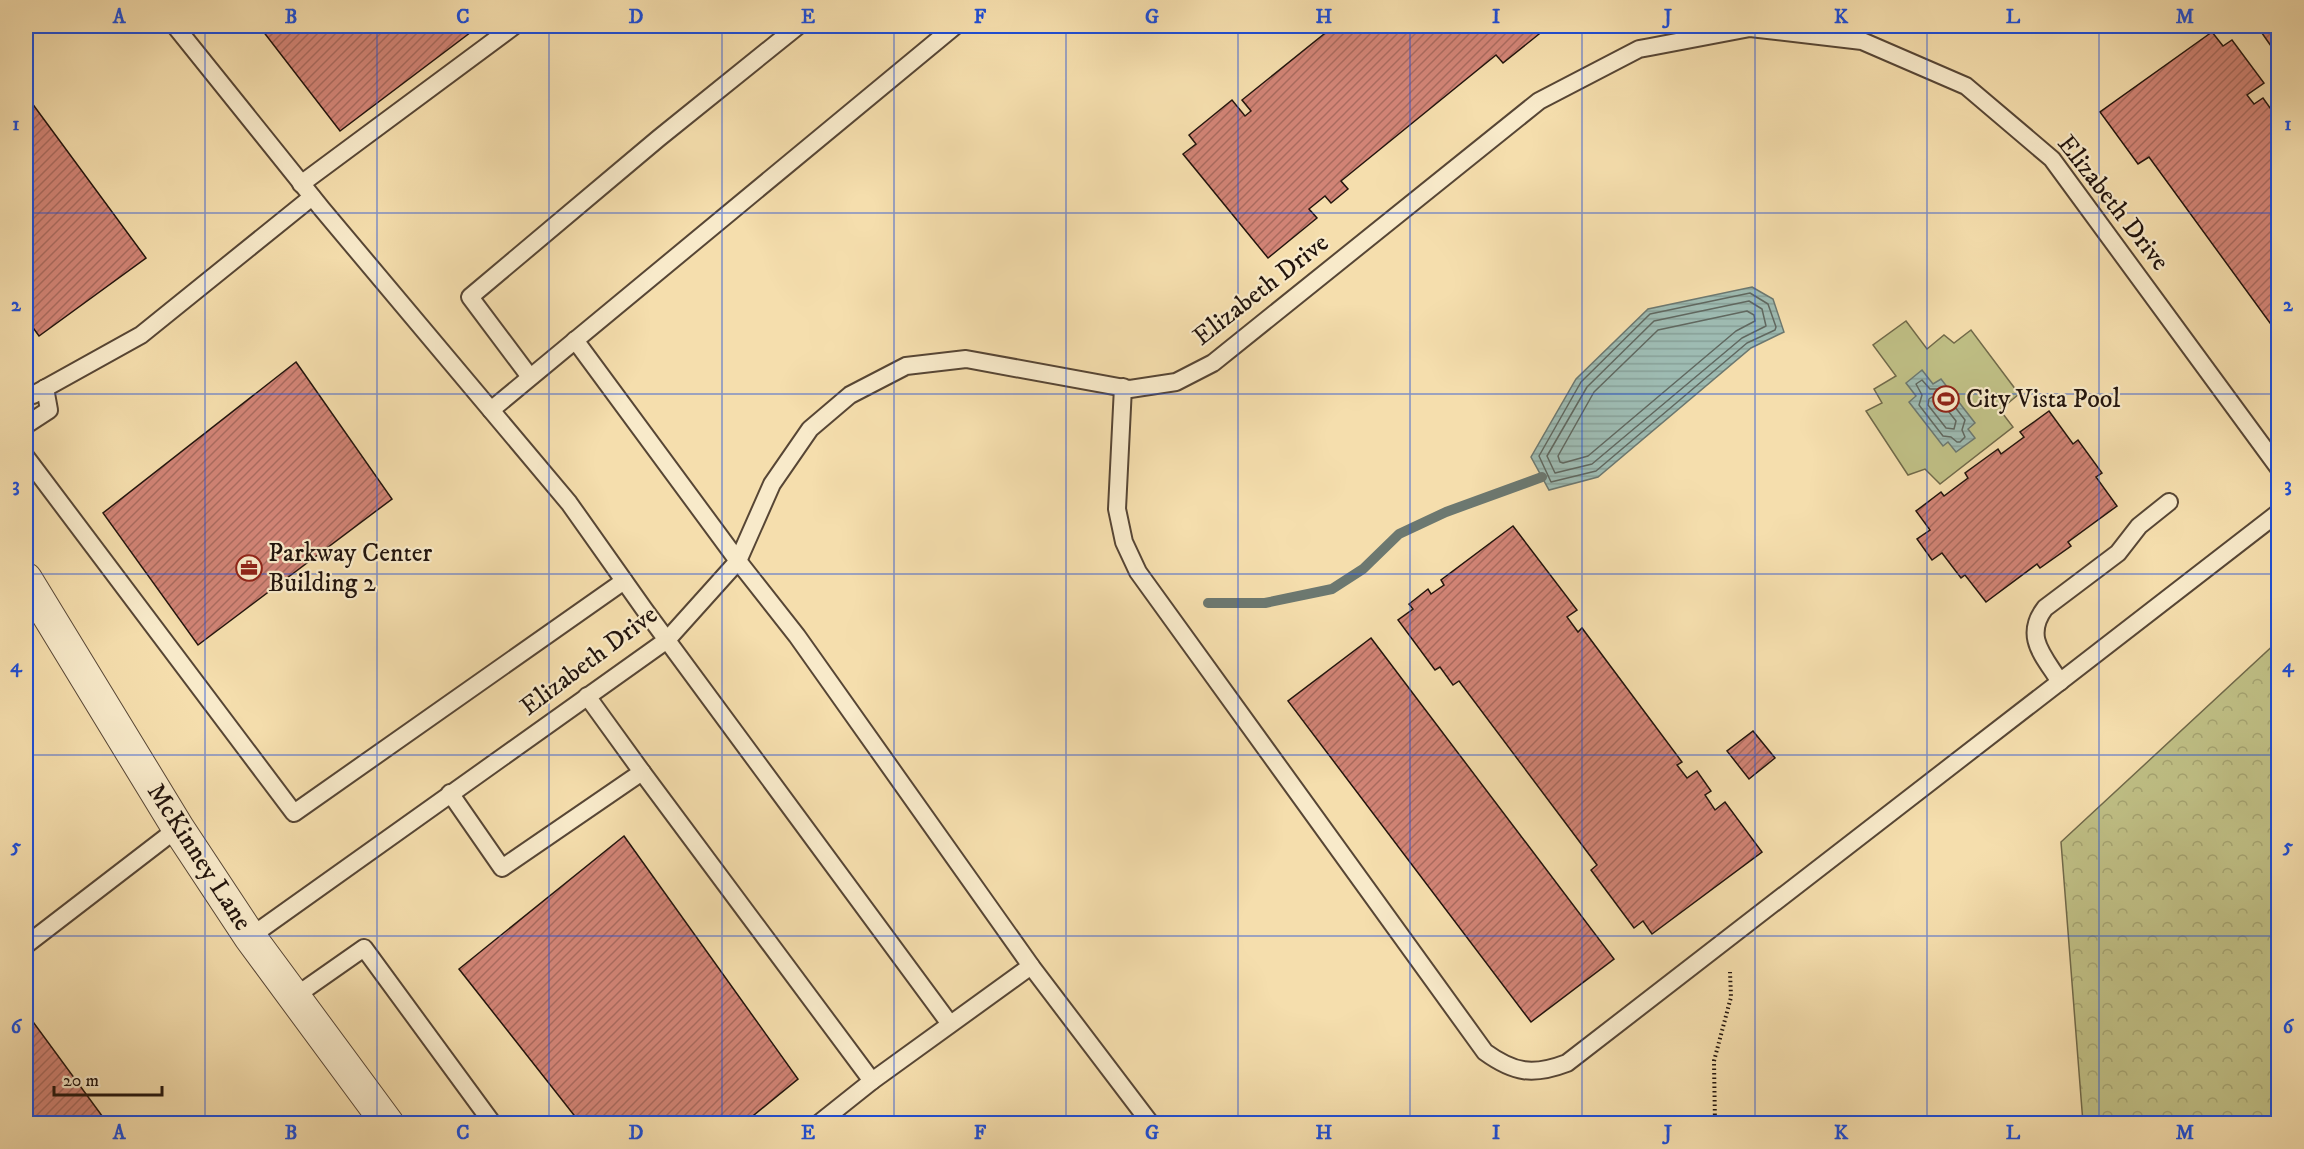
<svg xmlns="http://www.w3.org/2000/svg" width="2304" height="1149" viewBox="0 0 2304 1149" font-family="'IM FELL DW Pica',serif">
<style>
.forest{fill:url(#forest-crowns);stroke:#716a4a;stroke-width:1.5}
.pitch{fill:#c0c086;stroke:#716a4a;stroke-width:1.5}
.water{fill:url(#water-rules);stroke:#6c7870;stroke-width:1.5}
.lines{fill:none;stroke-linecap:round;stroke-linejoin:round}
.shore{stroke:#606860;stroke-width:1.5}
.stream{stroke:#6c7870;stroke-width:10}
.building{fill:url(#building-hatch);stroke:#22140d;stroke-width:1.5}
.service-casing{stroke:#574635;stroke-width:20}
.minor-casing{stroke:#574635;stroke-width:34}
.path{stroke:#22140d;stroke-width:4;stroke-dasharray:1.5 3;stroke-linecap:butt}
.service{stroke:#f8eaca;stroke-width:16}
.minor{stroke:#f8eaca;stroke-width:32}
.grid{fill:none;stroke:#1d4ed8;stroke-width:1.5;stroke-opacity:0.55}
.labels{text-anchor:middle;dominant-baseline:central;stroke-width:4.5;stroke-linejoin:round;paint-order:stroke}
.street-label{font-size:26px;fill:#22140d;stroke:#f8eaca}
.poi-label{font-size:26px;fill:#22140d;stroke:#f8eaca;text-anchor:start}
.neatline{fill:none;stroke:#1d4ed8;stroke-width:2}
.grid-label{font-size:20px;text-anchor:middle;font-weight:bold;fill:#1d4ed8}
</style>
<defs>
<pattern id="forest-crowns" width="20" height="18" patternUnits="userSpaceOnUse" patternTransform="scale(1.5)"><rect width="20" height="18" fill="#c0c086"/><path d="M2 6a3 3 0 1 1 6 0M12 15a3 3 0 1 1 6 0" fill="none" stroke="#a5a472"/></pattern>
<pattern id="water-rules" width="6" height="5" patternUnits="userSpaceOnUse" patternTransform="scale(1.5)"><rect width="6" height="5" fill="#9ebbb2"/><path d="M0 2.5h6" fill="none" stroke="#88a098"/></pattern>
<pattern id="building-hatch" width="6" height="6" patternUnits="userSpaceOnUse" patternTransform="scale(1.5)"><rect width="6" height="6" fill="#d28476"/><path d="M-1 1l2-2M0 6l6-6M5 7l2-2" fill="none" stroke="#aa6b5f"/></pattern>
</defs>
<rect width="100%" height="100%" fill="#f5dead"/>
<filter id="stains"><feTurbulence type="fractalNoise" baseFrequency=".00333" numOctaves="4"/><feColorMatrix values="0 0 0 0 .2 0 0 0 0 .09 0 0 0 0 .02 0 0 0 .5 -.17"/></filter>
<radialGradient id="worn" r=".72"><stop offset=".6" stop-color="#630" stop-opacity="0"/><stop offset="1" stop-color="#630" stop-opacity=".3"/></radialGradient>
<polygon class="forest" points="2278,641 2278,1123 2083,1123 2061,842"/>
<polygon class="pitch" points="1906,321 1927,349 1944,335 1954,343 1971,330 2019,394 2000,410 2013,427 1940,484 1925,469 1908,475 1866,411 1882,403 1874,389 1896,376 1873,345"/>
<g class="water">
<polygon points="1752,287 1773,299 1784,332 1751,348 1598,477 1549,490 1531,457 1576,379 1648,309"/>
<polygon points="1922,370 1933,384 1941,379 1975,423 1968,429 1975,438 1956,452 1948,442 1943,446 1909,402 1916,396 1906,383"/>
</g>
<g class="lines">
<g class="shore">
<polygon points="1750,293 1768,304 1776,327 1775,330 1747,343 1596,471 1551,482 1539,456 1581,382 1650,314"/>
<polygon points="1749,301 1762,309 1766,326 1742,338 1592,464 1555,473 1547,456 1587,387 1654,321"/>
<polygon points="1747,311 1754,315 1755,321 1736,331 1588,456 1563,463 1560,462 1558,456 1594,392 1658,330"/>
<polygon points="1922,380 1930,389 1941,389 1965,420 1962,430 1965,437 1960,442 1957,442 1951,437 1943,436 1919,405 1922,395 1916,384"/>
<polygon points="1932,397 1938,398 1956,421 1954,429 1946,428 1928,405 1929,399"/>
</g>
<polyline class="stream" points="1208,603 1265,603 1332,589 1363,569 1399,534 1446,512 1542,477"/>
</g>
<g class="building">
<polygon points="259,26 479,26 340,131"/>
<polygon points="1334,26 1549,26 1503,63 1496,55 1341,181 1348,189 1331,203 1325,196 1309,209 1317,218 1268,258 1183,154 1196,144 1189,135 1232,100 1245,116 1251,111 1242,100"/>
<polygon points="2257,26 2278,26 2278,56"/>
<polygon points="2212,32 2223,46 2232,40 2264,83 2247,95 2254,104 2263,98 2278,119 2278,334 2149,157 2138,164 2100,112"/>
<polygon points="26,95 146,258 39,336 26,318"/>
<polygon points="296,362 392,499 198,645 103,513"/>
<polygon points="2049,411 2073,444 2078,440 2102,473 2096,477 2117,506 2068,542 2071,546 2040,568 2037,564 1986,602 1965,575 1961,578 1942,553 1932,560 1917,539 1930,530 1916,511 1941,492 1944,496 1968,478 1965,473 1998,449 2001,454 2024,437 2020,432"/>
<polygon points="1513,526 1577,610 1567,617 1578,632 1582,628 1682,762 1677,765 1687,778 1697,771 1711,791 1705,795 1715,810 1725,802 1762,852 1652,934 1643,921 1634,928 1591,870 1597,865 1459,681 1453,685 1440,667 1435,670 1398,620 1413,609 1409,604 1428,589 1431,594 1444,585 1441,580"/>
<polygon points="1371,638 1614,959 1531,1022 1288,701"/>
<polygon points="1753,731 1775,758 1749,779 1727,751"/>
<polygon points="624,836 798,1079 743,1124 581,1124 459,969"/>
<polygon points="28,1015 108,1124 26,1124 26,1017"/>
</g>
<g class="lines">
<g class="service-casing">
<g id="service">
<polyline points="175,26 322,209 569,503 644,609 950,1024"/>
<polyline points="301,184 514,26"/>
<polyline points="575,340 738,561 797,636 1031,966 1151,1124"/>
<polyline points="530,377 470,297 659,138 798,26"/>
<path d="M1123,387L1117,509L1124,542L1138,572L1485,1052C1514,1073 1533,1076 1567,1063L2278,513"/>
<polyline points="26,395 33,395 141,335 312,197"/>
<polyline points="491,410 955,26"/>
<polyline points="26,425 49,410 45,388"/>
<polyline points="26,457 294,813 624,581"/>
<path d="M2060,682C2044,656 2023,637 2045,608L2118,553L2139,526L2169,502"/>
<polyline points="642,772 872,1081 1031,966"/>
<polyline points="450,793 502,868 642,772 587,696"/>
<polyline points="250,937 667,640 738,561 772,484 810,429 850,395 906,366 966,359 1130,389 1176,382 1213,363 1539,101 1639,49 1650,47 1750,28 1862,41 1966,86 2052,159 2278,467"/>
<polyline points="26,945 178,828"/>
<polyline points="294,997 364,948 493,1124"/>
<polyline points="818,1124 872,1081"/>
</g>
</g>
<g class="minor-casing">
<polyline id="minor" points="26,579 178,828 250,937 388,1124"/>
</g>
<polyline class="path" points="1715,1124 1714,1061 1731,997 1730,972"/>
<use href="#service" class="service"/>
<use href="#minor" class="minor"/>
</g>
<path class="grid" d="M205,26V1124M377,26V1124M549,26V1124M722,26V1124M894,26V1124M1066,26V1124M1238,26V1124M1410,26V1124M1582,26V1124M1755,26V1124M1927,26V1124M2099,26V1124M26,213H2278M26,394H2278M26,574H2278M26,755H2278M26,936H2278"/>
<defs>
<g id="stadium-ring" transform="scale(1.35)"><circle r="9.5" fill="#f8eaca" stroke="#8f2418" stroke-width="1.5"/><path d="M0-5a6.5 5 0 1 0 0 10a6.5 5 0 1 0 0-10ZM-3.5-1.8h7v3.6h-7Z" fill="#8f2418"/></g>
<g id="office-ring" transform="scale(1.35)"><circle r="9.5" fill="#f8eaca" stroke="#8f2418" stroke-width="1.5"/><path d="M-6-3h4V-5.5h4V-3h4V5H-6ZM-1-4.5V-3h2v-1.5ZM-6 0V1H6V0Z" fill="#8f2418"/></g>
</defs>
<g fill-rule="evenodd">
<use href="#stadium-ring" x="1946" y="399"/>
<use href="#office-ring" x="249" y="568"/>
</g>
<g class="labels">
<g class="street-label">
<text transform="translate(2113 203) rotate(52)">Elizabeth Drive</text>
<text transform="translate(1261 290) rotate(-38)">Elizabeth Drive</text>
<text transform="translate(589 661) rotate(-37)">Elizabeth Drive</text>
<text transform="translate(199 857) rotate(57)">McKinney Lane</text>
</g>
<g class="poi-label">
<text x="1966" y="399">City Vista Pool</text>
<text x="268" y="553">Parkway Center<tspan x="268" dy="30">Building 2</tspan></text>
</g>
</g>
<rect width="2304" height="1149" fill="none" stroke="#f5dead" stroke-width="66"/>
<path d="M54 1086v9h108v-9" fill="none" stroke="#22140d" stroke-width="3"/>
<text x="63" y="1086" font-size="18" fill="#22140d" stroke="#f8eaca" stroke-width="4.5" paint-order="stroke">20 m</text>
<rect x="33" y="33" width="2238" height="1083" class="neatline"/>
<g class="grid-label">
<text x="119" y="23">A</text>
<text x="291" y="23">B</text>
<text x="463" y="23">C</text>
<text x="636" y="23">D</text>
<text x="808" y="23">E</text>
<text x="980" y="23">F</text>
<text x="1152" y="23">G</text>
<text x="1324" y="23">H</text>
<text x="1496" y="23">I</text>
<text x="1668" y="23">J</text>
<text x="1841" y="23">K</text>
<text x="2013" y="23">L</text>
<text x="2185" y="23">M</text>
<text x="16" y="130">1</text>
<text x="2288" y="130">1</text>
<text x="16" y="311">2</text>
<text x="2288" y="311">2</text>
<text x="16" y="491">3</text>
<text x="2288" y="491">3</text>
<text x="16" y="672">4</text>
<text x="2288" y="672">4</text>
<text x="16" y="852">5</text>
<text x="2288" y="852">5</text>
<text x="16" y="1033">6</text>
<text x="2288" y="1033">6</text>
<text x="119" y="1139">A</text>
<text x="291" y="1139">B</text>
<text x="463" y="1139">C</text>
<text x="636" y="1139">D</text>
<text x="808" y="1139">E</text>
<text x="980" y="1139">F</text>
<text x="1152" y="1139">G</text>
<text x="1324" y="1139">H</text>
<text x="1496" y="1139">I</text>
<text x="1668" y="1139">J</text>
<text x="1841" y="1139">K</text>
<text x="2013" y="1139">L</text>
<text x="2185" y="1139">M</text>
</g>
<rect width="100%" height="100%" filter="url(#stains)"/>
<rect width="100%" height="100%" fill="url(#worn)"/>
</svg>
